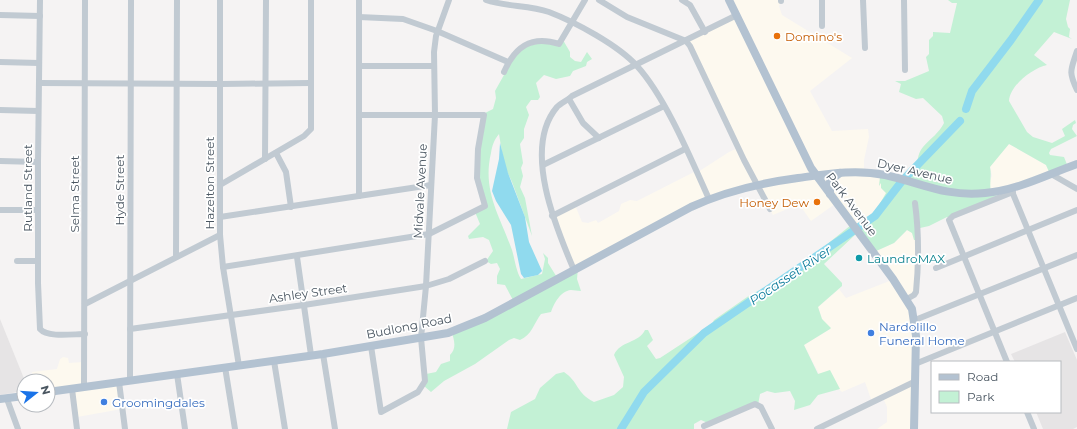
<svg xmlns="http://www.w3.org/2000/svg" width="1077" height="429" viewBox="0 0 1077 429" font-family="Montserrat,sans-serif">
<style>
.commercial{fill:#fdf9ef}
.education{fill:#e6e4e5}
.green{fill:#c3f1d5}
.water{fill:#90daee}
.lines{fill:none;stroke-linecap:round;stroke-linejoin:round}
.river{stroke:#90daee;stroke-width:8}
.minor{stroke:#c1cad2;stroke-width:6}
.major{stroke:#b3c2d1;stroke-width:8}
.food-dot{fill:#e8710a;stroke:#fff;stroke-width:1.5}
.culture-dot{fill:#0f9aa8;stroke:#fff;stroke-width:1.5}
.shop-dot{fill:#3f7fe0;stroke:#fff;stroke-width:1.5}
.labels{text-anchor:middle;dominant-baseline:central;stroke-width:3.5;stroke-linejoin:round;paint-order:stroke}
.food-label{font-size:12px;fill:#c56008;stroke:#fff;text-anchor:start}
.street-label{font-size:12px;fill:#4a5661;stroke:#fff}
.culture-label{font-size:12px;fill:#0d838f;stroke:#fff;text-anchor:start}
.shop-label{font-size:12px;fill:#366cbe;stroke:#fff;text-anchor:start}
.water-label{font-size:13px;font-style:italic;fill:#0c7c9b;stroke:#fff}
</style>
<rect width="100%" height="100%" fill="#f5f3f3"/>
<g class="commercial">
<polygon points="727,0 782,0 779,6 782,15 852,58 810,91 832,131 868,129 869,137 864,160 864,171 879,175 887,193 878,211 876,220 867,222 863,220 853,227 835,204 811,221 799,204 773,215 755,186 709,199 575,270 552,216 575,205 582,222 588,223 596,220 598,223 619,211 621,204 630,200 637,201 696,171 698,172 729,152 738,148 687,41 734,16"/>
<polygon points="1009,144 1046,165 1050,174 991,192 989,182 992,176 990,166"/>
<polygon points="907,230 912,233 918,240 917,288 907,299 912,311 913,429 877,429 887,422 887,407 883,398 872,402 865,382 842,392 822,374 819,374 804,345 830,329 822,319 818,307 839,289 846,298 892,280 874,252 894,243"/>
<polygon points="63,357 68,358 69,363 83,362 85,386 116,383 122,409 77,417 72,390 48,392 48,381 35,381 32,372 57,369 60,359"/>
</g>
<g class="education">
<polygon points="0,319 25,381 24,381 24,391 0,395"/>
<polygon points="1065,332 1077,360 1077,427 1073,429 1043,429 1036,412 1060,412 1060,362 1015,362 1011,354"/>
</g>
<g class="green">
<path d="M948,0H1070L1066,19L1068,27L1070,29L1069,37L1072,39L1054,32L1034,55L1047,65C1033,68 1010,85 1009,101L1027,132L1033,137L1052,143L1065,136L1062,129L1075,120L1076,123L1073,125L1072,129L1077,136L1051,149L1049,153L1050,155L1064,157L1068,167L1050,174L1046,165L1009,144L990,167C992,176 989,183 991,192L1010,189L950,218L947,217L929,226L920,228L918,240H914L912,233L907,230L894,243L874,252L856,234L824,264L842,283V286L818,307L822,319L831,328L830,329L804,345L818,374L830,370L840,389L818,395L810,405L794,410L795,401L790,391L775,393L767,391L760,394L758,405L710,424L701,420L694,424V429H507L511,412L535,399L540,388L556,374L564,372C579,382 576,393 594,402L614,395L623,387L624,377L614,355C620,341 639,343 645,330H648L653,340L647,346L656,359L660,358L712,324L714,320L750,295L778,281L805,262L851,225L854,227L863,220L867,222L873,221L872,217L886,193L881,188V183L879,186L880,177L908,183C910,175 914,172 916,167C918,159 918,153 923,147C931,138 939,133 944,123L942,116L923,98L916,99L899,92L901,84L895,81H905L929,71L926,57L929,54V40L933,36V32L950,33L957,3H952Z"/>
<path d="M563,40L570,52V57L575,61L581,62L587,52L592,59L587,62L586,66L573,71L570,76L556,79L544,75L536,83L540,97L538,100H531L526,107L529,115L524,129V138L520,144L523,163L521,168L523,176L520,187L525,198L532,236L512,182L504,165L499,134C494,140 492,146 491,153C482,191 500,216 512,250C515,260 516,271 521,279L542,274L545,259L543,253L548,258V263L558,279L578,268L577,279L581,291C577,291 574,290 571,290C560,291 554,304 551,312L541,314C534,323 532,335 520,340L514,338L509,340L475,364L444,381L431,392L424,386L426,374L436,372L441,364L450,361V355C457,348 454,341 452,332L514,302L505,285L497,284V276L500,269L497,263L491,264L486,261L493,251L489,240L483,237L469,239L468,236L480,224L475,212L484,206L477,176L483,114L493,109L496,98L495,91L519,48L550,41Z"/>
</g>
<polygon class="water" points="500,143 508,173 525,217 529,242 542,271 538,275 524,278 521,274 511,225 496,201 492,191 499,159"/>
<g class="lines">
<g class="river">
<polyline points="966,109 972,91 1011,40 1039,0"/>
<polyline points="621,429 644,392 704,333 875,216 902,181 960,121"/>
</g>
<g class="minor">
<path d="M40,0L38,162V283L40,329C48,338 73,334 85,334"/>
<polyline points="220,0 220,235 223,267 239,366"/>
<path d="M486,0C506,7 529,5 549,12C575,22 618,45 637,66C666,98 691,159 709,199"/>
<polyline points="599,0 627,17 686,41 690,46 744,160 770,209"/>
<polyline points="682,0 690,5 705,32"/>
<polyline points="781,0 781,1"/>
<polyline points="822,0 822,26"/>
<polyline points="863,0 865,48"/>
<polyline points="904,0 905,70"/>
<polyline points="0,15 40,16"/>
<polyline points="359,17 403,19 437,31 508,62"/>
<path d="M1077,51C1071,70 1068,71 1077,90"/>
<polyline points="0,62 39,63"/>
<polyline points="360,66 434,66"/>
<path d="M504,72C515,46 532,35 559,44L585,0"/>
<polyline points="39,83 221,84 310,83"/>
<polyline points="569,99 583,123 599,138"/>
<polyline points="0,110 38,111"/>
<polyline points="276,153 286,172 291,207"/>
<polyline points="265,159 266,0"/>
<polyline points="0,161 38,162"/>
<polyline points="543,165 664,106"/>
<polyline points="1051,174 1077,189"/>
<polyline points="220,185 304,136 311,129 311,0"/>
<polyline points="1011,189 1077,349"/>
<polyline points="359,196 359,0"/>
<polyline points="0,210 38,210"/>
<polyline points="552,216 685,149"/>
<polyline points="220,217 431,185"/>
<polyline points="176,257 177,0"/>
<polyline points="297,257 311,355"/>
<polyline points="17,261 38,261"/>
<polyline points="223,267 429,234 485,206 477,178 478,149 484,115 359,115"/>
<polyline points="936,268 1077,210"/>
<path d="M574,270C556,228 522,148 557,107C561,103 568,100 572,96L737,15"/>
<path d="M907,299L914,295L916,292C919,261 919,233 915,203"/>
<polyline points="85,304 220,235"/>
<polyline points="915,320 1077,255"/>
<polyline points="130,329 304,305 426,286 449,279 485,261"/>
<polyline points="371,346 381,412 418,392 425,381 421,338 426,286 435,115 434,52 436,36 449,0"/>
<polyline points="323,354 335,429"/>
<polyline points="274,361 285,429"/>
<polyline points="1007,362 949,220 953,216 1013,192"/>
<polyline points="915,364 1077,298"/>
<polyline points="225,367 235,429"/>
<polyline points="177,374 185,429"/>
<polyline points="130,381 131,0"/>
<polyline points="119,382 125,429"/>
<polyline points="84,387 85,0"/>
<polyline points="72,389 77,429"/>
<polyline points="7,399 18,429"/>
<polyline points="1027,412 1034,429"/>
<polyline points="704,426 755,404 761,407 772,429"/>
<polyline points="817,429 914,382"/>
</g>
<g class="major">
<polyline points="729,0 811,168 893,279 912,309 916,336 914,429"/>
<polyline points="830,194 830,181 840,173"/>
<path d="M48,392L323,354L448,333L485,318L691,207C726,191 760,183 798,178C827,174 855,169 885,175C922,183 945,197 985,193C1018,190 1046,175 1077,164"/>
<polyline points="0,399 24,396"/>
</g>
</g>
<g class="food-dot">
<circle cx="777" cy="36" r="4"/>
<circle cx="817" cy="202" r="4"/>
</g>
<circle class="culture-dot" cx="859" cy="258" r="4"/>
<g class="shop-dot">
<circle cx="871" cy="333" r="4"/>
<circle cx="104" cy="402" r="4"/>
</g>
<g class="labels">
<g class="food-label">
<text x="785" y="36">Domino's</text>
<text x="809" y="202" text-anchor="end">Honey Dew</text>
</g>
<g class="street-label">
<text transform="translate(915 171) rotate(13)">Dyer Avenue</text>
<text transform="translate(209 183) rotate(-90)">Hazelton Street</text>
<text transform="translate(27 188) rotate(-90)">Rutland Street</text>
<text transform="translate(119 190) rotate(-90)">Hyde Street</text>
<text transform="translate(420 191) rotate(-87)">Midvale Avenue</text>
<text transform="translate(74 194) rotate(-90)">Selma Street</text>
<text transform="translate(852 204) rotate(53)">Park Avenue</text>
<text transform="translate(308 293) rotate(-8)">Ashley Street</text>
<text transform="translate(409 326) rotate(-11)">Budlong Road</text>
</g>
<g class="culture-label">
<text x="867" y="258">LaundroMAX</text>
</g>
<g class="shop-label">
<text x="879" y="326">Nardolillo<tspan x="879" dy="14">Funeral Home</tspan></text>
<text x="112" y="402">Groomingdales</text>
</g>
<g class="water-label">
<text transform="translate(790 275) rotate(-34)">Pocasset River</text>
</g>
</g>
<rect x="931" y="361" width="130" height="52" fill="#ffffff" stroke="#b7bbc0"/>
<rect x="939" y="374" width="20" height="6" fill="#b3c2d1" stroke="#b7bbc0"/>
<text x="967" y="381" font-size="12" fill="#4a5661">Road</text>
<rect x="939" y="391" width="20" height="12" fill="#c3f1d5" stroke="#b7bbc0"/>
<text x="967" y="401" font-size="12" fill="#4a5661">Park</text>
<g transform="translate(36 393) rotate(73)"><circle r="19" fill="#ffffff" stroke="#b7bbc0"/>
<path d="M0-3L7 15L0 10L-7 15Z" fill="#1a73e8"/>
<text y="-6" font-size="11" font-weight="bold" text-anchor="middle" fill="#4a5661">N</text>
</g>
</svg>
